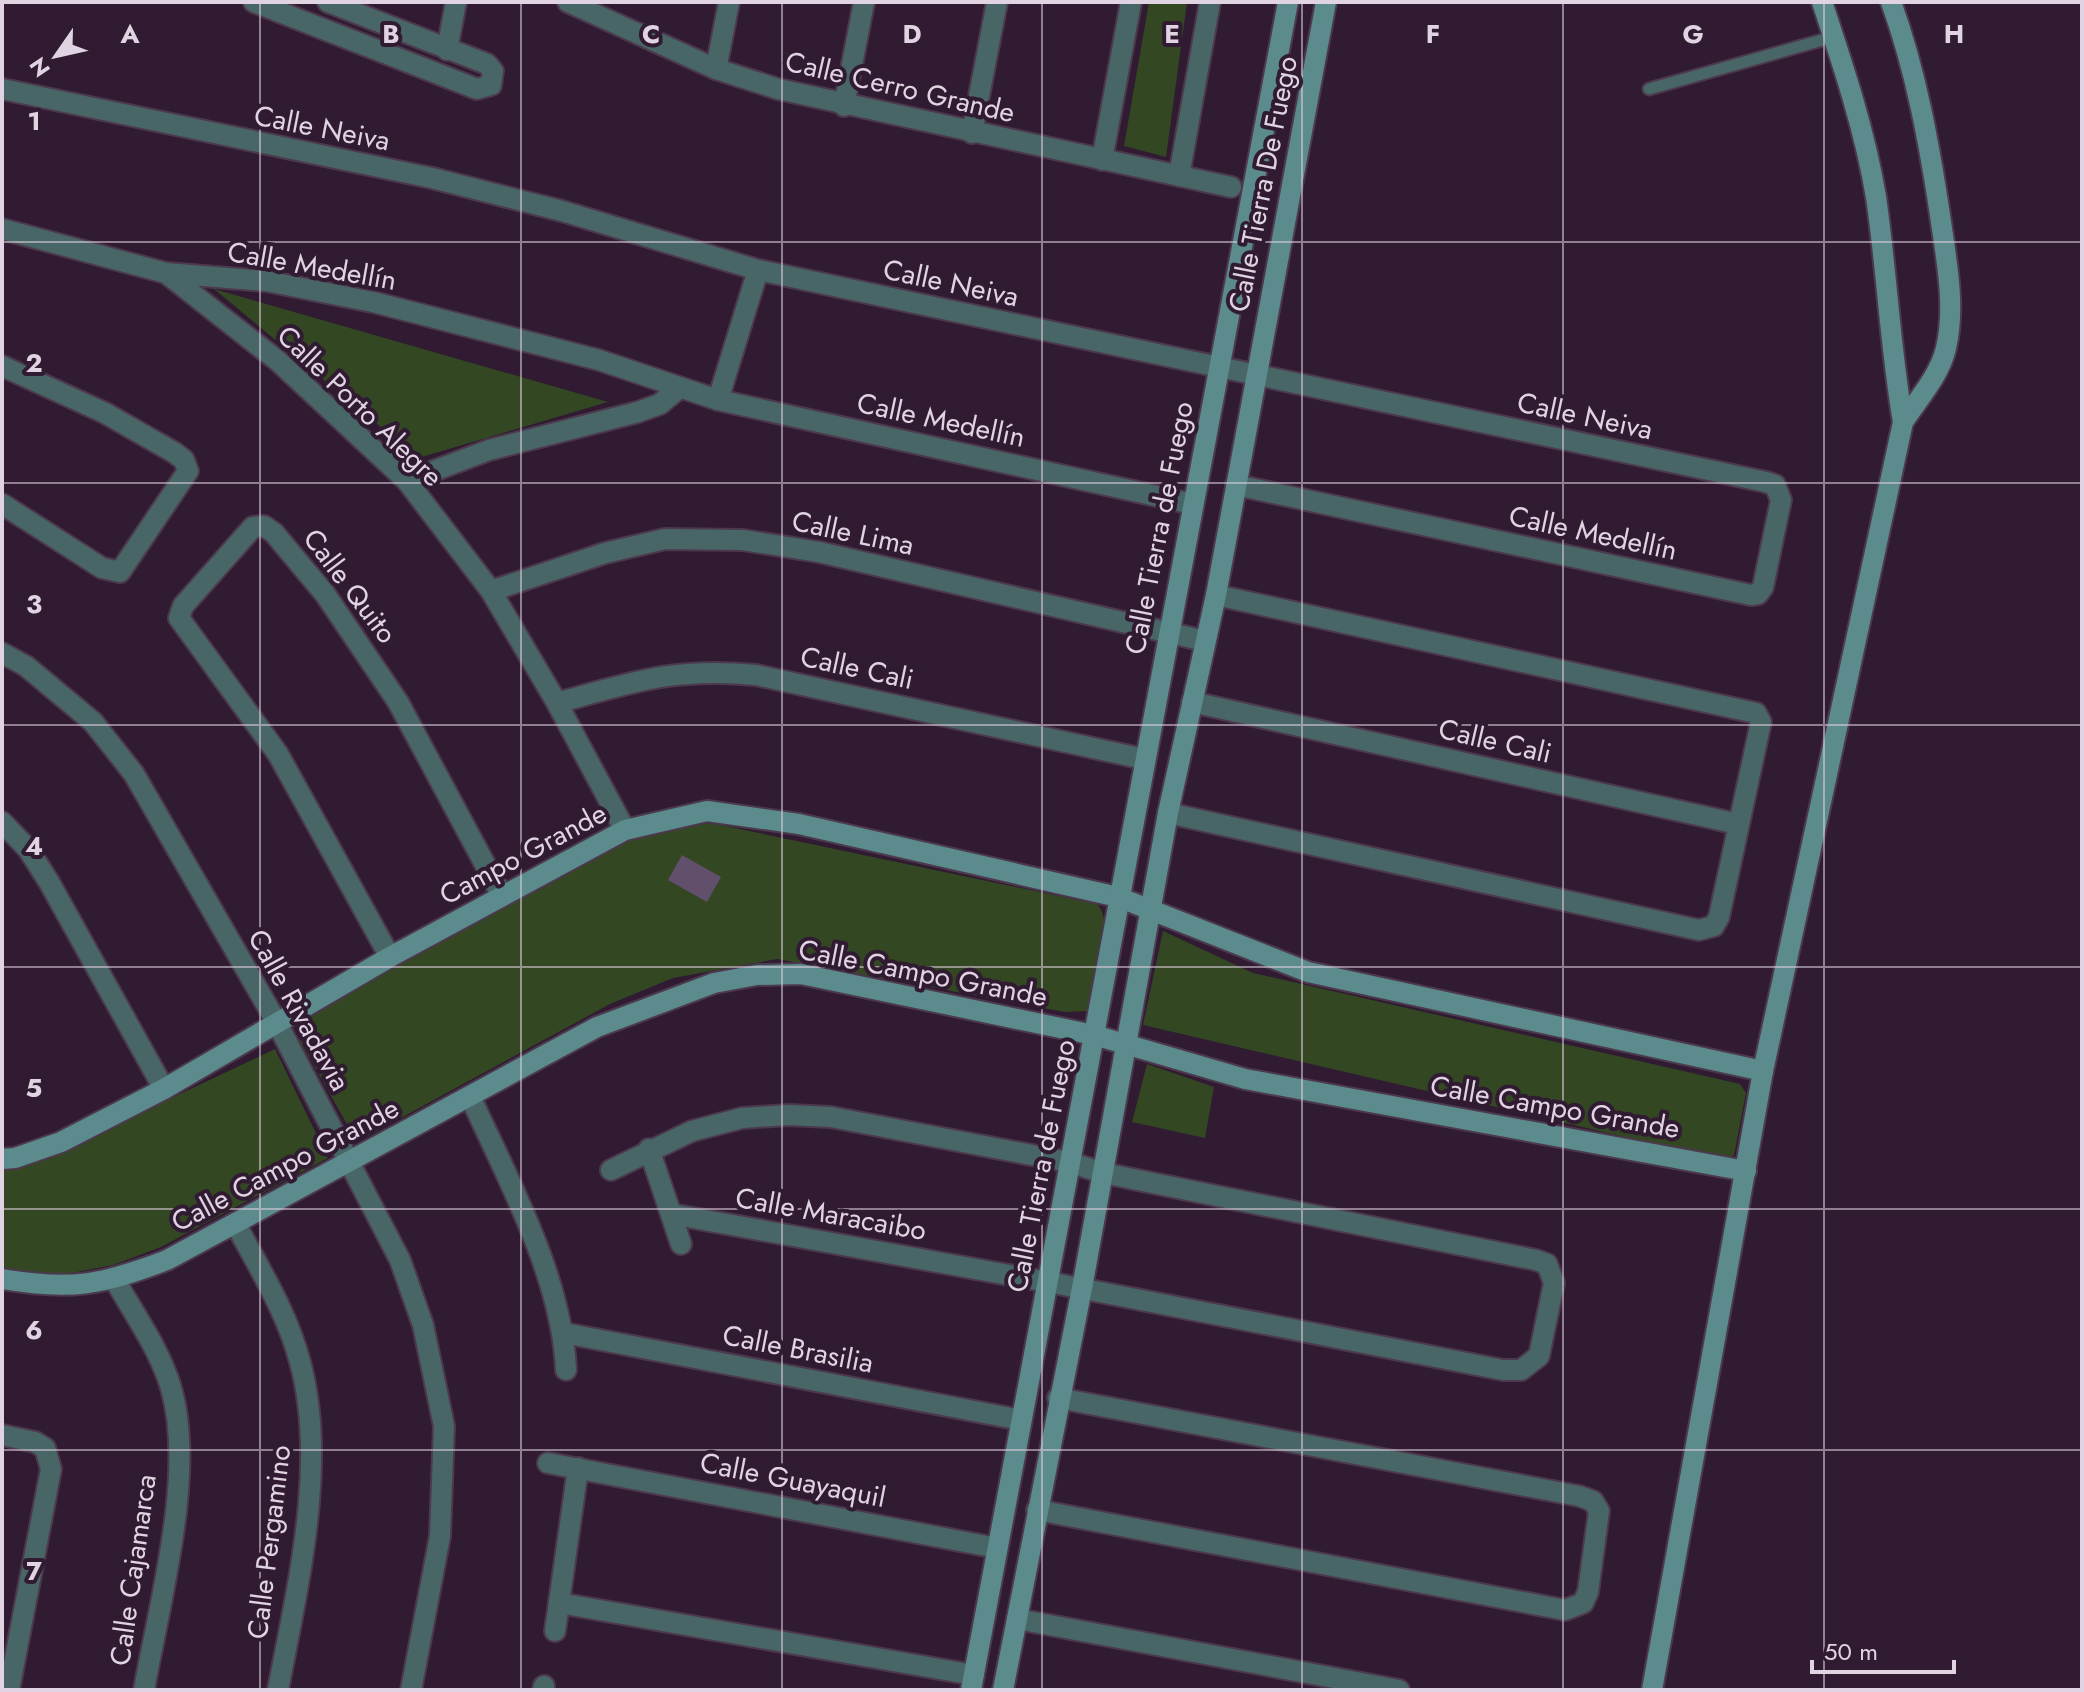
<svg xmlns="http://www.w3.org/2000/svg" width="2084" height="1692" viewBox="0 0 2084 1692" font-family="Jost,sans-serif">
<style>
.green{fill:#334723}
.building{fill:#624f6b}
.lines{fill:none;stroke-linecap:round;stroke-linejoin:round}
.lane-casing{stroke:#4c394e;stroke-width:15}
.street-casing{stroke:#4c394e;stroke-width:24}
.secondary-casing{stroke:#4c394e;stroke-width:24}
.lane{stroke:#496667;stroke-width:11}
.street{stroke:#496667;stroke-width:20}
.secondary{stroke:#5b8b8d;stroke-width:20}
.grid{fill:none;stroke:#e1d4e2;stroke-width:2;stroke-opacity:0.55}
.labels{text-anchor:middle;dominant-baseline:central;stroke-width:8;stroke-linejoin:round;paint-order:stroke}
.street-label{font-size:28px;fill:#e1d4e2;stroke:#301b32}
.grid-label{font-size:26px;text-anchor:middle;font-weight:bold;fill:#e1d4e2;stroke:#301b32;stroke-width:8;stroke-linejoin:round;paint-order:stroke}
</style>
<rect width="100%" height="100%" fill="#301b32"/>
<g class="green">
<polygon points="1149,2 1187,2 1166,157 1124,146"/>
<polygon points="214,289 608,402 418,458"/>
<path d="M711,823L1097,904C1117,924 1093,985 1087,1011L1065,1012L777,959L673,978L610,1004L366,1137L353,1135L300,1041L295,1024L301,1018L626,841L660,830Z"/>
<polygon points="1163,931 1253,973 1740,1084 1746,1093 1734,1155 1724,1160 1143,1025"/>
<polygon points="275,1049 328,1158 161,1247 113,1265 51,1277 2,1267 2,1167 32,1164"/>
<polygon points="1147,1064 1214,1087 1205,1138 1132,1122"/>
</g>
<polygon class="building" points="682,855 721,877 707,902 668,880"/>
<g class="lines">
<g class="lane-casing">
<polyline id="lane" points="1649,89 1833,37"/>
</g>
<g class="street-casing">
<g id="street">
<polyline points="254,2 477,89 491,85 493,71 487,64 328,2"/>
<polyline points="568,2 716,69 778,89 1231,187"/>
<polyline points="447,50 456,2"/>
<polyline points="716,69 729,2"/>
<polyline points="2,89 432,178 562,211 758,270 1766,482 1775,485 1781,500 1763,587 1758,594 1751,595 1236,485"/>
<polyline points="844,106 864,2"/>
<polyline points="972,133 997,2"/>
<polyline points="1102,160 1131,2"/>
<polyline points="1179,176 1210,2"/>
<polyline points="2,229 166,273 278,361 407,481 491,591 557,703 625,830"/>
<polyline points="166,273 266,281 373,302 599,360 718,400 1193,504"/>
<polyline points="2,366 105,413 175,453 184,460 188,471 120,572 102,568 2,504"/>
<polyline points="718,400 758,270"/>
<polyline points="407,481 489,450 638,412 660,404 678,389"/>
<polyline points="491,591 605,553 665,539 743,540 819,552 1205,641"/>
<polyline points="2,653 26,666 93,722 134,774 277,1023 400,1260 423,1325 444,1426 440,1536 411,1690"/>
<polyline points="1192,702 1738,824"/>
<path d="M557,703C633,682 675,667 756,675L1144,759"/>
<polyline points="1168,813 1699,930 1714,926 1719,917 1761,722 1756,713 1216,595"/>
<polyline points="2,822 28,849 49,882 164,1089"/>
<polyline points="390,957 278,754 179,618 183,606 253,527 264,526 274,533 325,594 398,702 502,896"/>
<path d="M470,1096C508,1180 562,1277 566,1370"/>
<polyline points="649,1149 681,1244"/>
<polyline points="611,1170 692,1131 742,1118 789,1115 831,1117 1069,1162 1103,1173 1536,1260 1547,1264 1554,1283 1539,1356 1521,1370 1503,1370 1048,1282 671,1214"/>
<path d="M235,1223C259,1268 287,1312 300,1362C328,1464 297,1588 278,1690"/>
<path d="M115,1280C134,1314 160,1350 171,1388C196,1473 159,1604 144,1690"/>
<polyline points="564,1333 1021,1420"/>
<polyline points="2,1435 35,1442 45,1448 51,1469 9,1690"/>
<polyline points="548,1463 997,1548"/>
<polyline points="1037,1510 1565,1610 1583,1603 1588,1592 1599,1511 1593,1501 1579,1496 1058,1398"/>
<polyline points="559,1603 974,1675"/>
<polyline points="1017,1619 1399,1690"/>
<polyline points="555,1631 578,1468"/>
<polyline points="543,1690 544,1686"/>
</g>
</g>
<g class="secondary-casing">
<g id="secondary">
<path d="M1822,2C1843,65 1865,131 1876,197C1887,272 1890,347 1903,422"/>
<polyline points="2,1159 15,1158 61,1142 164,1089 390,957 625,830 707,811 799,824 1118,897 1308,972 1763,1071"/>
<path d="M2,1279C72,1291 101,1285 167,1260L597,1027L714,983L757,975L801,974L1094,1035L1245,1079L1746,1171"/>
<polyline points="971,1690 1288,2"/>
<polyline points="1003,1690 1082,1288 1168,813 1216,595 1326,2"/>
<path d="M1652,1690L1763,1071L1903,422C1918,399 1940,375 1946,348C1956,306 1946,258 1940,215C1929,143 1916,71 1891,2"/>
</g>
</g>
<use href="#lane" class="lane"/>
<use href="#street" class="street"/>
<use href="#secondary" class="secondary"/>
</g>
<path class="grid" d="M260,2V1690M521,2V1690M782,2V1690M1042,2V1690M1302,2V1690M1563,2V1690M1824,2V1690M2,242H2082M2,483H2082M2,725H2082M2,967H2082M2,1209H2082M2,1450H2082"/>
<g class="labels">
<g class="street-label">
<text transform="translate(900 87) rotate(13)">Calle Cerro Grande</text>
<text transform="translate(322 128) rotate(11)">Calle Neiva</text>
<text transform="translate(1263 184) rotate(-79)">Calle Tierra De Fuego</text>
<text transform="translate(312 266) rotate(10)">Calle Medellín</text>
<text transform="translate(951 283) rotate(12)">Calle Neiva</text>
<text transform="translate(360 406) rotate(44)">Calle Porto Alegre</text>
<text transform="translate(1585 416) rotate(12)">Calle Neiva</text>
<text transform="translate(941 420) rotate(12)">Calle Medellín</text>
<text transform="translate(1159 528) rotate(-79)">Calle Tierra de Fuego</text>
<text transform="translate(853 533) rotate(12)">Calle Lima</text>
<text transform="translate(1593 533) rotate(12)">Calle Medellín</text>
<text transform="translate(350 586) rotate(53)">Calle Quito</text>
<text transform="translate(857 668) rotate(12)">Calle Cali</text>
<text transform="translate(1495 741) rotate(13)">Calle Cali</text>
<text transform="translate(523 854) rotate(-28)">Campo Grande</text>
<text transform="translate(923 973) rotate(11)">Calle Campo Grande</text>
<text transform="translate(299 1010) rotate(61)">Calle Rivadavia</text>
<text transform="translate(1555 1107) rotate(10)">Calle Campo Grande</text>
<text transform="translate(285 1165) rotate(-28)">Calle Campo Grande</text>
<text transform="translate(1041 1166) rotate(-79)">Calle Tierra de Fuego</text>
<text transform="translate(831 1214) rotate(10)">Calle Maracaibo</text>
<text transform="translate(798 1349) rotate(11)">Calle Brasilia</text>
<text transform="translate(793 1480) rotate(11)">Calle Guayaquil</text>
<text transform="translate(269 1542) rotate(-83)">Calle Pergamino</text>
<text transform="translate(133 1570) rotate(-82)">Calle Cajamarca</text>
</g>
</g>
<g class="grid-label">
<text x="130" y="43">A</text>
<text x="391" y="43">B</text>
<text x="651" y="43">C</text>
<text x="912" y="43">D</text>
<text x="1172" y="43">E</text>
<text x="1433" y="43">F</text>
<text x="1693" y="43">G</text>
<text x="1954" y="43">H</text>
<text x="34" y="130">1</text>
<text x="34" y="372">2</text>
<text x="34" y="613">3</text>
<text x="34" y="855">4</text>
<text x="34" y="1097">5</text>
<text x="34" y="1339">6</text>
<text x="34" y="1580">7</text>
</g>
<rect width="2084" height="1692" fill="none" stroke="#e1d4e2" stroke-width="8"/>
<g transform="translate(56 56) rotate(236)" stroke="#301b32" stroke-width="6" paint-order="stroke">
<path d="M0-6L14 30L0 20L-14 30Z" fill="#e1d4e2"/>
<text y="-12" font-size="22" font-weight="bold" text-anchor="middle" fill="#e1d4e2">N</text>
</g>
<path d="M1812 1660v12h142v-12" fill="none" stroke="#e1d4e2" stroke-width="4"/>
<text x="1824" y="1660" font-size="24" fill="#e1d4e2" stroke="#301b32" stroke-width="6" paint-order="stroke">50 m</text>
</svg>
